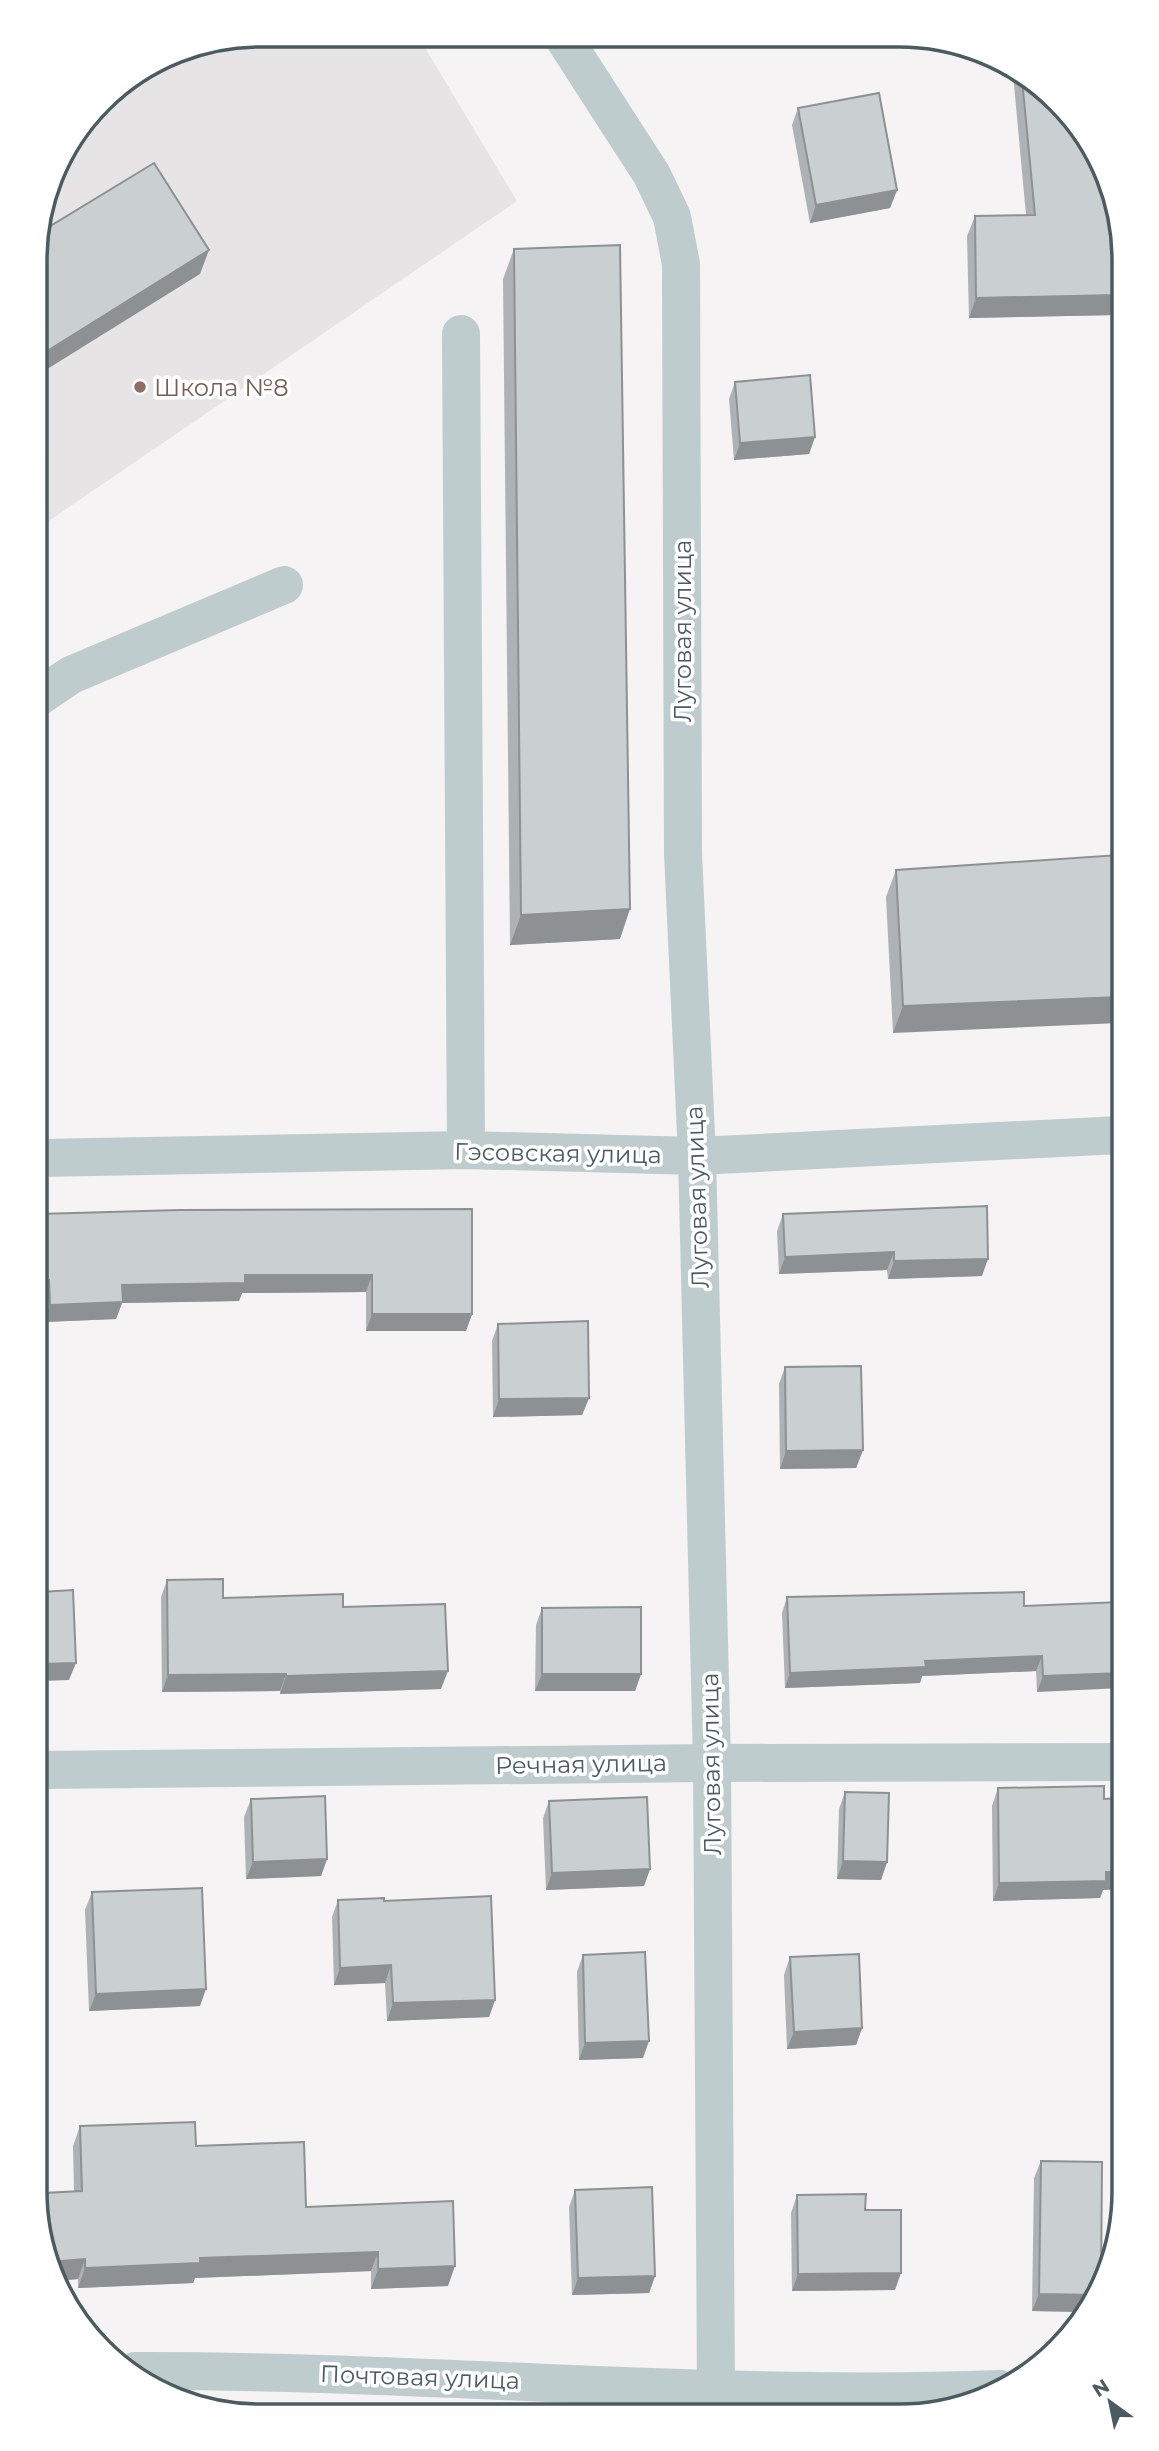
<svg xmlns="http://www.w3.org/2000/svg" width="1159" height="2451" viewBox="0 0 1159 2451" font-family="Montserrat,sans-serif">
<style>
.education{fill:#e6e4e5}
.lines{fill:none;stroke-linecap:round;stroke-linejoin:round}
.minor{stroke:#bfccce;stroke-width:38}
.wall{fill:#aeb2b5}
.shaded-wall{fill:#8d9193}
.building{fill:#cacfd2;stroke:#8d9193;stroke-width:2}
.education-dot{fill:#8d6e63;stroke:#fff;stroke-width:2.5}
.labels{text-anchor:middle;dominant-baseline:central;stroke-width:7;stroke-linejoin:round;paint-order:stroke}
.education-label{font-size:24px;fill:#785e54;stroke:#fff;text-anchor:start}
.street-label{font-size:24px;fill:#4b5c60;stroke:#fff}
.rim{fill:none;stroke:#4b5c60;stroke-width:3.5}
</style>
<rect width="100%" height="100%" fill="#f5f3f3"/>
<polygon class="education" points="260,35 418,36 517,201 37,529 36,245 58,160 111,91 174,52"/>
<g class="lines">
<g class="minor">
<polyline points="563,37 652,175 672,217 681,264 683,853 697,1156 712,1763 716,2389"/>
<polyline points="461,334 466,1150"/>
<polyline points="37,698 71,675 284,585"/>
<polyline points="39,1158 466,1150 697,1156 1120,1135"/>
<polyline points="41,1770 712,1763 1122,1762"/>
<path d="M135,2371C423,2370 712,2400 1000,2389"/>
</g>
</g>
<g class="wall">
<polygon points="1013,74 1048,91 1116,201 1117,315 969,318 967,236 975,216 1026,215"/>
<polygon points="798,108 897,190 890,208 810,223 792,125"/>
<polygon points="514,249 620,939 510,945 503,279"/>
<polygon points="735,382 815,437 809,454 734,460 729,399"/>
<polygon points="1119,855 893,1033 886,897 896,870"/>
<polygon points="472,1209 472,1314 466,1331 366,1331 366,1292 242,1293 239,1301 122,1303 116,1319 44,1322 39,1214"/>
<polygon points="783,1214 982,1276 888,1279 887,1270 779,1274 777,1231"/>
<polygon points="498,1324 589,1398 582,1415 493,1417 492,1341"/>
<polygon points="785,1367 863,1450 856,1468 780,1469 779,1384"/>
<polygon points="167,1580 223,1598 343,1607 441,1689 280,1694 280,1691 162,1692 161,1597"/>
<polygon points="787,1597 1024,1606 1121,1602 1037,1692 1036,1671 922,1676 920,1683 785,1688 782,1613"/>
<polygon points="542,1608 641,1674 635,1691 535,1691 536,1625"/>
<polygon points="998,1788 1104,1799 1122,1798 1122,1889 1103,1890 1100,1898 993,1901 992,1806"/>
<polygon points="845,1792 887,1862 881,1880 837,1879 839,1809"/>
<polygon points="251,1799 327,1859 321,1876 246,1879 244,1817"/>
<polygon points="549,1801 650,1869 644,1886 546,1890 543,1818"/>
<polygon points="92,1892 200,2006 89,2011 85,1910"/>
<polygon points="338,1900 384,1901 495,2000 489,2017 387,2021 385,1983 334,1985 332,1917"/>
<polygon points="583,1955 643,2058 579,2060 577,1972"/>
<polygon points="790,1957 862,2028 856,2045 787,2049 784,1975"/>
<polygon points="80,2126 196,2146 448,2286 371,2289 371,2271 195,2278 193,2283 78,2288 78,2279 56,2281 43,2250 74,2191 73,2146"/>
<polygon points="1041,2161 1101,2287 1085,2312 1032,2311 1034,2178"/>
<polygon points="575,2190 655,2276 649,2293 572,2295 569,2207"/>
<polygon points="797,2195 865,2210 895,2290 792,2291 791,2213"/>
</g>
<g class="shaded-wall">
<polygon points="897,190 890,208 810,223 816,205"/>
<polygon points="209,250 200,274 36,376 36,358"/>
<polygon points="1117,295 1117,315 969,318 976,298"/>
<polygon points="815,437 809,454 734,460 740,443"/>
<polygon points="630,909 620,939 510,945 521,915"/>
<polygon points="1119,997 1119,1023 893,1033 903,1006"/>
<polygon points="894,1252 887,1270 779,1274 785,1257"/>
<polygon points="988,1259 982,1276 888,1279 894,1261"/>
<polygon points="245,1275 372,1275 366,1292 242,1293 239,1301 122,1303 116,1319 44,1322 50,1305 122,1285"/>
<polygon points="49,1280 43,1298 39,1298 39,1281"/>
<polygon points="372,1314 472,1314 466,1331 366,1331"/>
<polygon points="589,1398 582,1415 493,1417 499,1399"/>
<polygon points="863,1450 856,1468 780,1469 786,1451"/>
<polygon points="1042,1656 1036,1671 922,1676 920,1683 785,1688 790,1673 925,1661"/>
<polygon points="76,1663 69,1680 41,1681 41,1664"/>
<polygon points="448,1671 441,1689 280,1694 286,1676"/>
<polygon points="1122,1673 1122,1688 1037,1692 1043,1676"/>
<polygon points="286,1674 280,1691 162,1692 168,1675"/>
<polygon points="542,1674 641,1674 635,1691 535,1691"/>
<polygon points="327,1859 321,1876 246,1879 253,1862"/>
<polygon points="843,1861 887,1862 881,1880 837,1879"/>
<polygon points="650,1869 644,1886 546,1890 552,1873"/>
<polygon points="1106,1872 1122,1872 1122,1889 1103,1890 1100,1898 993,1901 999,1883"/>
<polygon points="391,1965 385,1983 334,1985 340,1968"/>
<polygon points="206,1989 200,2006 89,2011 96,1994"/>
<polygon points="495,2000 489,2017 387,2021 393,2003"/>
<polygon points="862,2028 856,2045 787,2049 794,2032"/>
<polygon points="649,2041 643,2058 579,2060 585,2043"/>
<polygon points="378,2252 371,2271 195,2278 193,2283 78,2288 85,2268 200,2258"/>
<polygon points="85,2259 78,2279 56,2281 48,2262"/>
<polygon points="455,2266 448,2286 371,2289 378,2269"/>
<polygon points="901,2273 895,2290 792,2291 798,2274"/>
<polygon points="655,2276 649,2293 572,2295 578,2278"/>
<polygon points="1039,2294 1096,2295 1085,2312 1032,2311"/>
</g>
<g class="building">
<polygon points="1022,79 1048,91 1094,147 1116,201 1117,295 976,298 975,216 1035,215"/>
<polygon points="879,93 897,190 816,205 798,108"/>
<polygon points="154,163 209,250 36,358 36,245 39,233"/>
<polygon points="620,245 630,909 521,915 514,249"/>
<polygon points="810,375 815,437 740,443 735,382"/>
<polygon points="1119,855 1119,997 903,1006 896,870"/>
<polygon points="987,1206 988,1259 894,1261 894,1252 785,1257 783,1214"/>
<polygon points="472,1209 472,1314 372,1314 372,1275 245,1275 245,1283 122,1285 123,1302 50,1305 49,1280 39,1281 39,1214 180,1210"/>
<polygon points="588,1321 589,1398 499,1399 498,1324"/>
<polygon points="861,1366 863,1450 786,1451 785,1367"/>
<polygon points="223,1579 223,1598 343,1594 343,1607 445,1604 448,1671 286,1676 286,1674 168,1675 167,1580"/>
<polygon points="73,1590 76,1663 41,1664 40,1592"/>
<polygon points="1024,1592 1024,1606 1121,1602 1122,1673 1043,1676 1042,1656 925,1661 926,1667 790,1673 787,1597"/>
<polygon points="641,1607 641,1674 542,1674 542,1608"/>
<polygon points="1104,1786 1104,1799 1122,1798 1122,1872 1106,1872 1106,1881 999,1883 998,1788"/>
<polygon points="845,1792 889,1793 887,1862 843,1861"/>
<polygon points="325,1796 327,1859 253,1862 251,1799"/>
<polygon points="647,1797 650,1869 552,1873 549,1801"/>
<polygon points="202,1888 206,1989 96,1994 92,1892"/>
<polygon points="491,1896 495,2000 393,2003 391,1965 340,1968 338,1900 384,1898 384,1901"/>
<polygon points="645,1952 649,2041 585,2043 583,1955"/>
<polygon points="859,1954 862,2028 794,2032 790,1957"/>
<polygon points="195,2122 196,2146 304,2142 306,2207 453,2201 455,2266 378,2269 378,2252 200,2258 200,2263 85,2268 85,2259 48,2262 43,2250 43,2193 82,2191 80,2126"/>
<polygon points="1041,2161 1102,2162 1101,2287 1096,2295 1039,2294"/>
<polygon points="652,2187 655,2276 578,2278 575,2190"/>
<polygon points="866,2194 865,2210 901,2210 901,2273 798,2274 797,2195"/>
</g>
<circle class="education-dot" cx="140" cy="387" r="7"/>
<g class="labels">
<g class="education-label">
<text x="154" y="387">Школа №8</text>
</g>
<g class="street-label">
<text transform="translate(682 631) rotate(-90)">Луговая улица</text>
<text transform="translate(558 1153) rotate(1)">Гэсовская улица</text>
<text transform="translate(697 1197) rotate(-92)">Луговая улица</text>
<text transform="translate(581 1764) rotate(-1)">Речная улица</text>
<text transform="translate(711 1764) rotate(-91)">Луговая улица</text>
<text transform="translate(420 2377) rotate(2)">Почтовая улица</text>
</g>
</g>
<path d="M0 0H1159V2451H0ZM260 47H899A213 213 0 0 1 1112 260V2191A213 213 0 0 1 899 2404H260A213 213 0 0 1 47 2191V260A213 213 0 0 1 260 47Z" fill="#fff" fill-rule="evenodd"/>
<path class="rim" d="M260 47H899A213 213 0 0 1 1112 260V2191A213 213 0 0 1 899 2404H260A213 213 0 0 1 47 2191V260A213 213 0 0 1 260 47Z"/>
<g transform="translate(1110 2402) rotate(327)" stroke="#ffffff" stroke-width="5" paint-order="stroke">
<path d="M0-5L12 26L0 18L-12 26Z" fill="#4b5c60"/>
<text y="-10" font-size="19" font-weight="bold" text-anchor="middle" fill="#4b5c60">N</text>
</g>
</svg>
